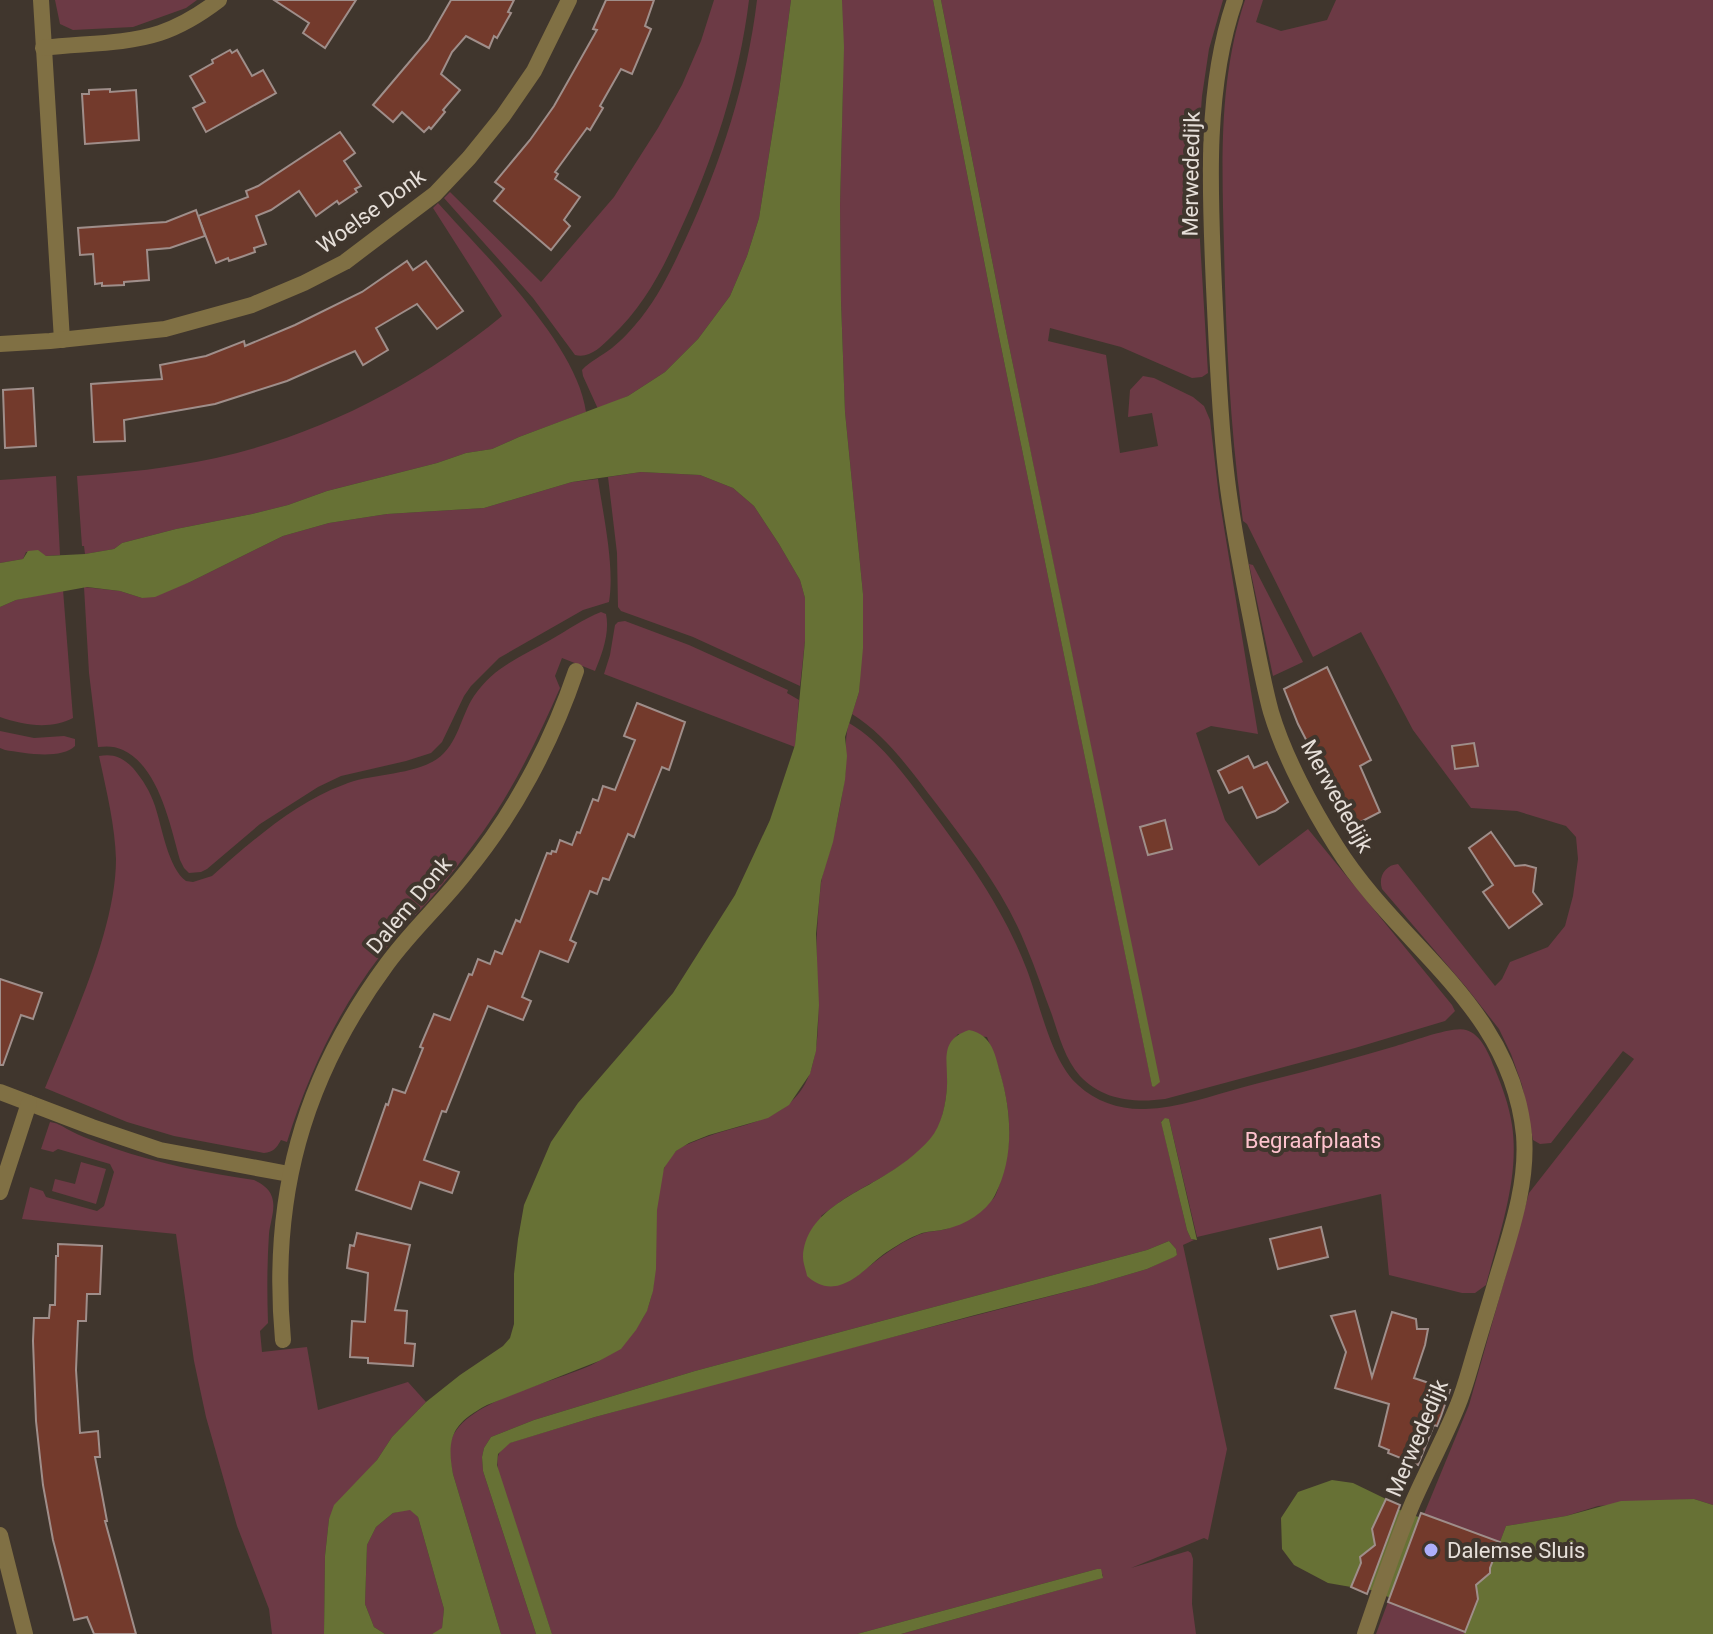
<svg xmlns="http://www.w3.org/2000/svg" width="1713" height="1634" viewBox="0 0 1713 1634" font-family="Roboto,sans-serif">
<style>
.green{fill:#6c3a45;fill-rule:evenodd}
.water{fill:#677135}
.building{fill:#733a2c;stroke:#9f8e8a;stroke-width:2}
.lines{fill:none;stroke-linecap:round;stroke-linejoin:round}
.minor{stroke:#807044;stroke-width:16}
.poi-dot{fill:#adaffb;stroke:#40362d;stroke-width:3}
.labels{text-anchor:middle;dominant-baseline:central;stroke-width:8;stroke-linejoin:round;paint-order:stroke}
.street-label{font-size:22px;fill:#e6dfd9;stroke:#40362d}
.park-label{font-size:22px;fill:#fec3ce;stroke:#40362d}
.poi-label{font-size:22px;fill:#e6dfd9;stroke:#40362d;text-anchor:start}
</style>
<rect width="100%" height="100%" fill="#40362d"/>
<g class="green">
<polygon points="55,0 197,0 186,8 133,27 73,30 60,24"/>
<path d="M714,0H749C739,81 713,161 678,235C661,273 642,308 611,337C601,347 589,359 575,355L533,298L444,198L450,192L541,282L614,197L658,128L682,85L701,41Z"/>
<path d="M757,0H791L779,91L759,218L747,256L730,296L698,339L665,372L628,396L598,409L583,376L582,370C590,361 602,356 612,348C622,340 632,329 641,318C660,294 673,266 686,238C721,163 747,83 757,0Z"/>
<path d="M842,0H933L996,322L1152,1085L1154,1087L1159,1082L1004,321L941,0H1223L1209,49L1202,96L1196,175L1208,373L1202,377L1192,378L1121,347L1050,328L1048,341L1106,355L1120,453L1158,446L1152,413L1128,417L1130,390L1143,376L1154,378L1193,397L1204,406L1210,420L1219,497L1258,734L1211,726L1196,733L1225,820L1259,866L1308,829L1452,1005L1455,1011L1445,1021L1355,1048L1165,1099C1134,1103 1102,1100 1080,1076C1065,1059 1059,1036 1052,1015C1043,992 1036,969 1026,946C1005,893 970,848 935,802C911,771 886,735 852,714L859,692L863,594L845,412L841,301L840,205L843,82Z"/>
<path d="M1245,0H1263L1256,22L1281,31L1327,20L1336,0H1713V1505L1694,1499L1598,1506L1566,1516L1506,1526L1500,1542L1424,1514L1469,1405L1529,1193L1634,1059L1623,1051L1551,1143L1540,1144L1533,1140L1522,1085L1511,1054L1499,1029L1466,987L1382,889C1378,877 1385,865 1398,864L1495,986L1502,979L1510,962L1548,947L1565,926L1573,896L1578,859L1576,837L1566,826L1517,811L1471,808L1413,730L1361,632L1313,657L1247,524L1243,521C1230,430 1226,339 1224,247C1222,165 1218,80 1245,0Z"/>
<path d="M438,203C484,255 577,343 586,412L519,437L492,449L466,453L437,463L327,491L288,505L252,514L176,529L122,543L114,549L85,554L84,546H82L77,476C124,473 170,468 216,458C320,435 420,383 502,316L433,208Z"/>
<polygon points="641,472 700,475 733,488 754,506 779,544 800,580 805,598 805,641 800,686 693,637 621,611 618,607 617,553 608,477"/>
<polygon points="56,476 60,555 46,556 26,552 23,559 0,563 0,480"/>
<path d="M598,479C603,515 615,566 609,602L583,610L499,658L471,686L464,696L442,742L431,753L406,761L341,776L318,787L260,824L207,869L201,872L189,873L184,868L180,860C170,825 159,767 123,750C115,746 107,746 98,747L89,673L84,587L120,591L142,598L190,582L283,536L329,523L387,514L484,508L572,482Z"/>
<polygon points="1249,564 1253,565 1303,662 1273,676"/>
<path d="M63,590L73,718C50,730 23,725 0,717V607L16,600Z"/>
<path d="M601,612L606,614C610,633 602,654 595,671L562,658L555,676L560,688C538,738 514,788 482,833C466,855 450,876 433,896C415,916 396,935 380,956C337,1012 308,1075 287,1142L281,1140C276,1149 273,1152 264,1153L174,1136L127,1122L45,1088C72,1022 116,929 116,859C115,825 106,789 99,756C114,753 123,758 133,768C143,780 150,791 155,806C162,827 168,868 186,881L193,882L212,876C251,842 294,803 343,785C371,773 411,776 437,759C458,745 461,715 474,696C495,665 522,657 552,639C568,630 583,619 601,612Z"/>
<polygon points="625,621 689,645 788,690 787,693 799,700 795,747 604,674 610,655 615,625 618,622"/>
<path d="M849,723C879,740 903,773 924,801C965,856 1002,905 1027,970C1040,1004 1051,1061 1078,1085C1096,1102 1121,1110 1145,1109C1178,1108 1211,1096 1244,1087C1295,1074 1346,1061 1396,1046C1411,1042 1452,1026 1466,1030C1481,1034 1489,1054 1494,1067C1502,1086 1509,1105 1512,1125C1520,1178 1499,1234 1486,1285L1475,1293H1462L1389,1275L1381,1194L1197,1237L1169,1119L1161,1121L1187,1230L1191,1239L1194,1240L1183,1245L1227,1449L1208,1540L1204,1538L1131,1568L1188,1551L1191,1553L1193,1559L1192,1604L1196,1634H901L1102,1578L1103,1575L1097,1569L857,1634H552L499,1475C496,1459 496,1453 509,1443L595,1417L792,1363L1093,1285L1147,1269L1177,1255L1176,1249L1169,1241L1147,1250L695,1371L534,1420L491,1437L484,1448L482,1457L483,1471L536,1634H501L453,1474C451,1465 449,1455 450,1445C458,1399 563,1382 599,1361C615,1351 636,1332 645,1314C668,1270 640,1184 676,1151C682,1146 691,1143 698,1140C741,1122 793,1124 811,1070C825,1025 814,978 817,932C818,916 819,899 821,883C823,869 829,856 832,842C837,823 841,803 844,783C848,763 843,742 849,723ZM958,1034L987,1037C1005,1082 1018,1127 1002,1175C1000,1181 998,1192 994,1198C988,1204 962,1222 954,1226C943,1232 929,1230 918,1235C895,1245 877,1260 857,1276L821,1216C830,1209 838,1203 847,1197C874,1181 921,1159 937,1130C943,1118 946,1101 947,1087C948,1067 943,1050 958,1034Z"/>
<path d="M0,731L34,738L64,736L75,739V746C61,760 23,753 5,750L0,748Z"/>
<path d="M50,1122C57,1123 60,1125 67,1129C81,1137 98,1142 113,1148C160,1164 206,1173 254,1180C262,1184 269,1188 272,1197C276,1209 270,1222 269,1234C267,1263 267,1293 268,1323L260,1331L262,1352L307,1347L318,1410L408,1382L426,1402L392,1437L377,1460L329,1519L325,1556L324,1634H272L269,1609L237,1526L206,1417L194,1361L176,1234L22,1219L30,1187L43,1191L46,1197L97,1211L104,1206L114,1172L110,1164L58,1149L53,1152L41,1149Z"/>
<polygon points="81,1162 106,1169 96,1204 52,1191 55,1179 75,1184"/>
<polygon points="410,1509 418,1517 444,1609 442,1629 432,1634 385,1634 374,1627 365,1604 367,1545 376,1527 393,1513"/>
<polygon points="1388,1602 1465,1632 1464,1634 1376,1634"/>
</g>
<g class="water">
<path d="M791,0H842L844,47L840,205L841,301L845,412L863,594V648L859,692L845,737L847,756L845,780L833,842L821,881L816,934L819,1005L816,1051L810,1074L789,1105L768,1118L709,1135L689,1143L676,1151L664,1168L657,1210L656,1269L653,1291L647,1311L636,1330L621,1349L599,1361L487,1405C453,1423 446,1437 453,1474L501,1634H432L442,1628L444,1609L418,1517L410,1510L393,1513L376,1527L367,1545L365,1604L374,1627L385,1634H324L325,1556L329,1519L334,1505L377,1460L392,1437L426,1402L460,1375L503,1346L510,1338L514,1324V1274L518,1239L524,1205L551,1142L578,1103L673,993L735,895L770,820L795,745L805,641V598L800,580L779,544L754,506L733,488L700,475L641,472L572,482L484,508L387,514L329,523L283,536L190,582L155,597L142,598L120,591L87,587L16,600L0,607V563L23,559L28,551L38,550L46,556L85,554L114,549L122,543L176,529L252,514L288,505L327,491L437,463L466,453L492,449L519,437L628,396L665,372L698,339L730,296L747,256L759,218L779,91Z"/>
<polygon points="933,0 941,0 1004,321 1160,1082 1154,1087 1152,1086 996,322"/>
<path d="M969,1030C993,1035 995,1055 1001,1076C1012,1115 1014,1158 995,1195C986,1212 965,1225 946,1229C939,1231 930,1231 922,1233C911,1237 899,1244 890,1250C873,1260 860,1279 840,1285C827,1289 816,1284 807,1276C806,1270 803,1263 803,1257C805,1214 851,1196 882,1177C899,1167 917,1154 930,1139C942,1125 946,1103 947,1086C948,1060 939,1040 969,1030Z"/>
<polygon points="1165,1118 1169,1119 1197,1240 1191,1239 1187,1230 1161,1122"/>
<polygon points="1169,1241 1176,1249 1177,1255 1174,1257 1147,1269 1093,1285 975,1315 595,1417 510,1443 498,1454 497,1465 552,1634 536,1634 483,1471 482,1457 484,1448 491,1437 534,1420 695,1371 1147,1250"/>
<polygon points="1332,1480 1353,1483 1386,1499 1384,1504 1498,1547 1506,1526 1566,1516 1621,1501 1694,1499 1713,1505 1713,1634 1464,1634 1467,1628 1353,1583 1351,1587 1328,1583 1294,1565 1282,1549 1281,1518 1298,1492"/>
<polygon points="1097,1569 1101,1569 1103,1578 901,1634 857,1634"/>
</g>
<g class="building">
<polygon points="274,0 356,0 325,48 303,33 309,23"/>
<polygon points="451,0 514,0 508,12 511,13 497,38 494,36 489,48 466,36 452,52 441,74 460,90 443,110 445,112 431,129 429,127 424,132 402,112 393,122 373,105 428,40"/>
<polygon points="606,0 654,0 645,26 651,29 632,74 621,69 600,106 603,108 590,130 587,128 555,172 558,174 555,179 580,197 564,220 570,226 551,250 494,201 504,189 495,182 530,140 554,106 597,30 593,29"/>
<polygon points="230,50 232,53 237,50 252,76 263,70 276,93 206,132 193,108 205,102 190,76 213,63 212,60"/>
<polygon points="110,89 110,92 136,90 139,140 85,144 82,94 89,94 89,90"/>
<polygon points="340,132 355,153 344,161 361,186 355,189 357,192 339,204 337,201 316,216 299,191 271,210 256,216 266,244 254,248 255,252 241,257 229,261 228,258 216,263 198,216 248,197 246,191 258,186"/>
<polygon points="196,210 205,236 170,248 147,250 149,280 124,282 124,285 102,286 102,283 95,284 93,254 80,255 78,228 166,222"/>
<polygon points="407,261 413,270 426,261 463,311 437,329 417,304 376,328 388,350 363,365 355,351 287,381 215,404 124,420 125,441 94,442 91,384 162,379 160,365 206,356 244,341 245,346 295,325 362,292"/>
<polygon points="33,388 36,446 5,448 3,390"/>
<polygon points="1327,667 1371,760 1360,766 1380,812 1351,827 1298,724 1284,689"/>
<polygon points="637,703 685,722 669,770 662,767 634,837 628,834 609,880 603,878 597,894 590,891 570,940 576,943 568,962 540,951 522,997 531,1001 523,1020 488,1006 446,1112 442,1111 424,1160 459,1172 452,1193 420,1182 411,1209 356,1190 386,1104 388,1105 393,1089 405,1093 423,1048 420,1047 434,1014 450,1020 469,974 472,975 478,959 490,964 495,951 502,954 516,920 520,922 547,853 551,854 552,851 556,852 560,840 572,845 577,832 580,833 593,799 598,801 603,786 615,790 635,740 624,736"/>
<polygon points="1474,743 1478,766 1455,769 1452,746"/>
<polygon points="1248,756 1254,768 1267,762 1288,802 1275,811 1257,818 1242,787 1229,793 1218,771"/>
<polygon points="1165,820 1172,849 1148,855 1140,827"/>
<polygon points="1491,832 1515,866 1525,865 1536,868 1533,892 1542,904 1509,928 1483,892 1493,885 1469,848"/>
<polygon points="0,979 42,993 33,1019 21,1015 3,1065 0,1065"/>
<polygon points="1321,1227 1328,1257 1278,1269 1270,1239"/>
<polygon points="357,1233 410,1245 395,1310 407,1311 405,1343 415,1344 413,1366 368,1363 368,1358 350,1357 352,1321 365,1322 368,1273 347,1268 350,1245 354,1246"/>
<polygon points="58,1244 102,1246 100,1294 87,1294 86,1321 78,1321 76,1370 80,1433 98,1431 100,1457 95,1457 107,1521 105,1521 136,1634 94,1634 87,1617 74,1620 53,1540 43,1485 36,1421 33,1341 34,1318 49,1318 50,1305 55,1305 56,1256 58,1256"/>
<polygon points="1355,1311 1372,1377 1392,1312 1416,1319 1417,1329 1428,1329 1425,1345 1414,1378 1450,1390 1441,1416 1437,1426 1434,1425 1418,1465 1388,1453 1389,1450 1379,1446 1389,1404 1335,1388 1346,1352 1331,1316"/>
<polygon points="1386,1499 1400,1505 1367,1594 1351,1587 1361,1563 1360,1557 1375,1545 1372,1529"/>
<polygon points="1421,1513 1500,1542 1490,1568 1490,1573 1476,1585 1478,1599 1465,1632 1388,1602"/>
</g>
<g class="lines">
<g class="minor">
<polyline points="41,0 62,340"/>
<path d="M1235,0C1204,89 1210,194 1214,287C1217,348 1219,410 1226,471C1231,517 1240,563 1249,609C1256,643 1262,679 1271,712C1284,756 1312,808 1336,846C1399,947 1511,1005 1524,1135C1528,1185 1510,1234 1496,1281C1488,1309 1479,1337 1471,1365C1467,1379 1463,1393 1457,1407C1444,1439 1427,1470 1413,1502C1395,1545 1380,1590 1365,1634"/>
<path d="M43,48C82,43 123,45 160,33C181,26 202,13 219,0"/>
<polyline points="0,344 50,341 165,329 252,305 304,283 345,262 435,194 469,158 503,116 534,71 569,0"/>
<polyline points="0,1092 92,1127 160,1150 289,1174"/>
<polyline points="0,1192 29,1103"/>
<path d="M283,1340C270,1199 302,1079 387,964C411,931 441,904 466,872C514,814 552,742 576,671"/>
<polyline points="0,1535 25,1634"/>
</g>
</g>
<circle class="poi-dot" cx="1431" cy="1550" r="8"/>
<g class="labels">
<g class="street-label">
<text transform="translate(1191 174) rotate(-89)">Merwededijk</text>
<text transform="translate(371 211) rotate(-36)">Woelse Donk</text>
<text transform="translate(1337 796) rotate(61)">Merwededijk</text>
<text transform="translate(409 905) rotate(-50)">Dalem Donk</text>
<text transform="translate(1417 1438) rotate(-67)">Merwededijk</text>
</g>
<g class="park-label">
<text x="1313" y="1140">Begraafplaats</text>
</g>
<g class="poi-label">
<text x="1447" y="1550">Dalemse Sluis</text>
</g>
</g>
</svg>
